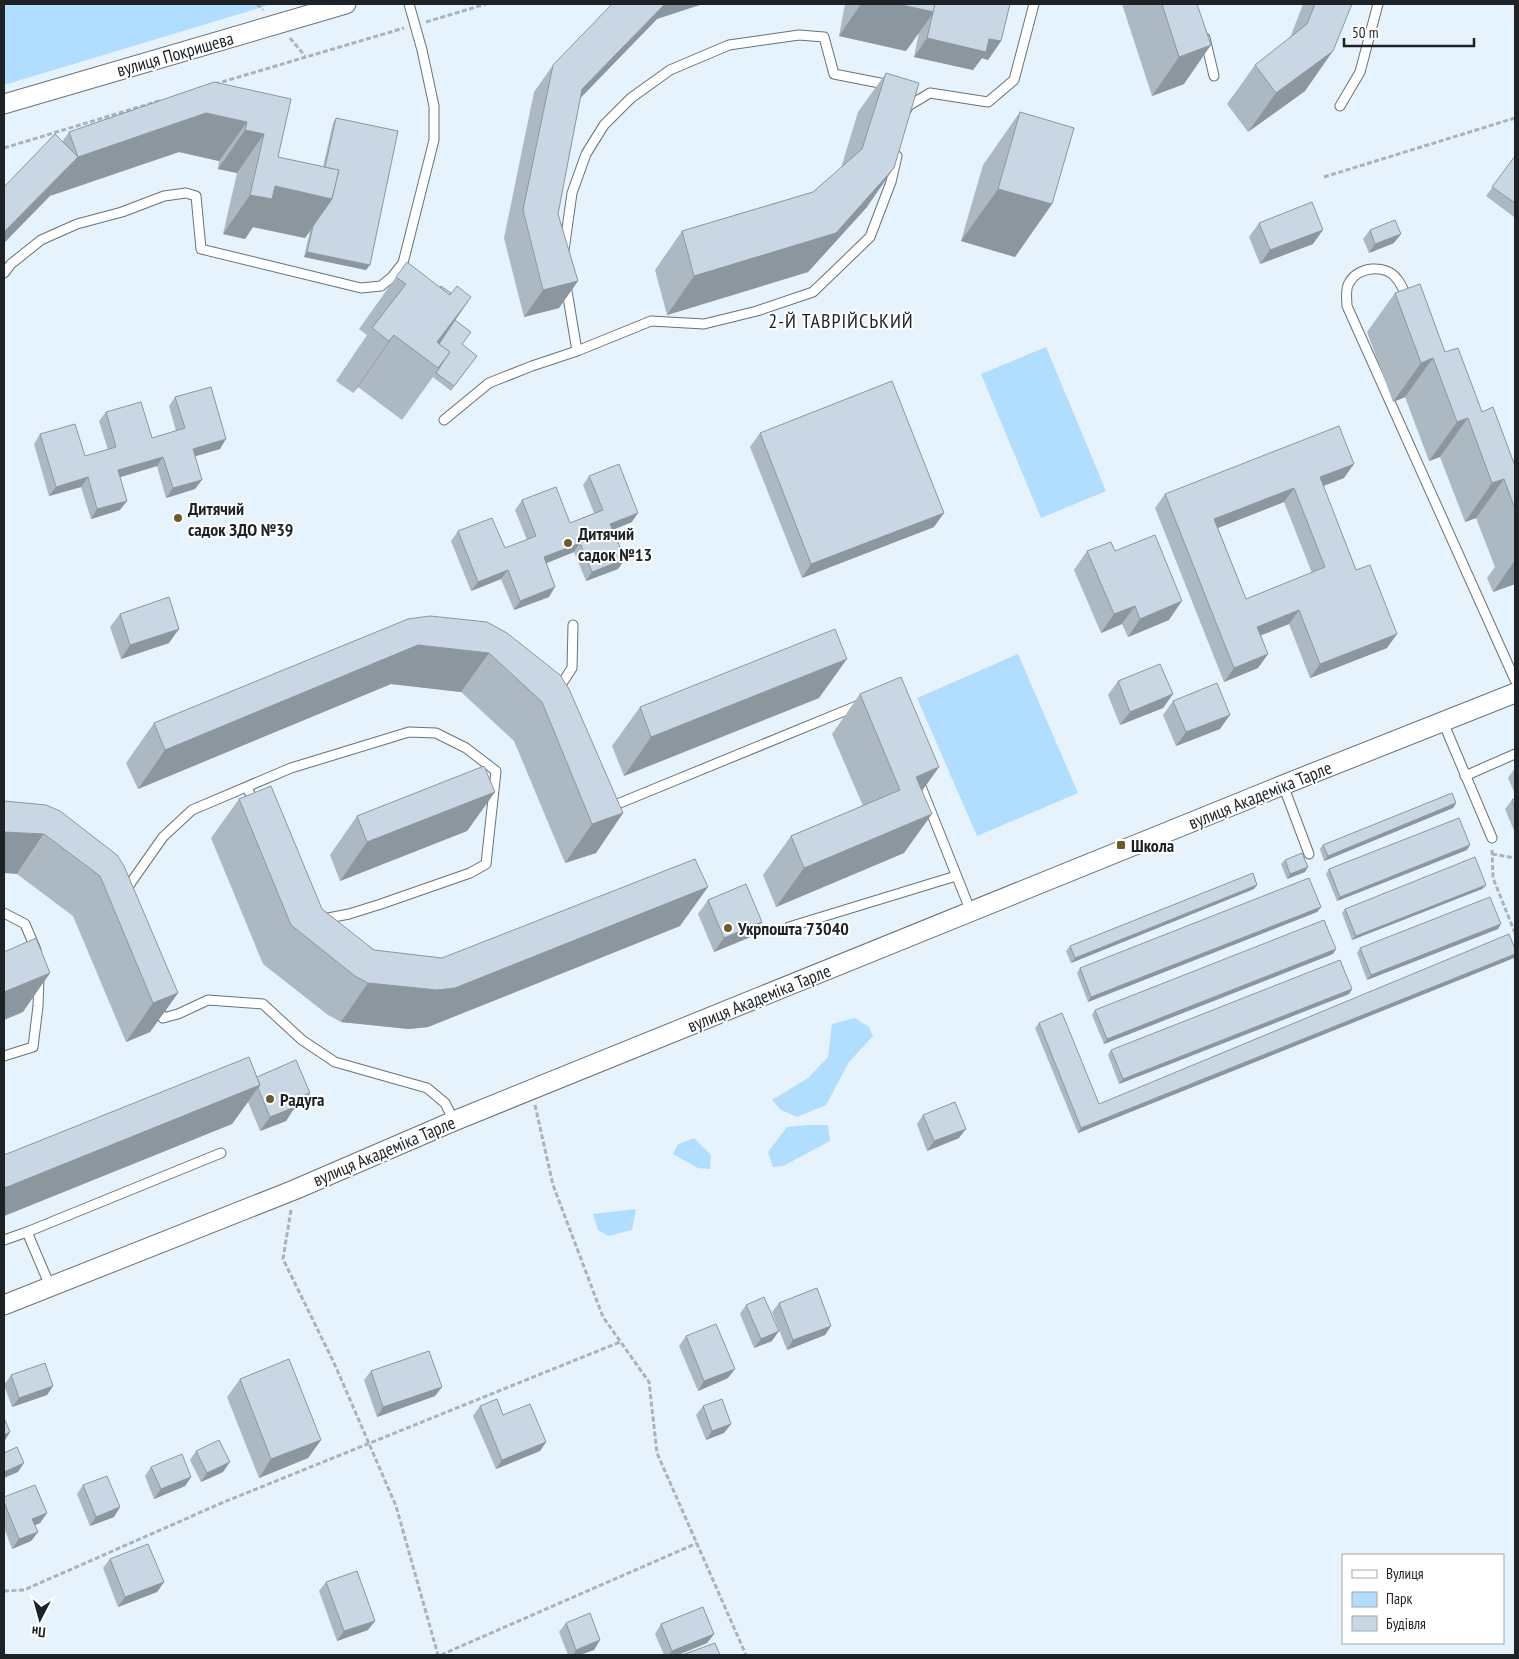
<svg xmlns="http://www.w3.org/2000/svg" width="1519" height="1659" viewBox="0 0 1519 1659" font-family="'PT Sans Narrow',sans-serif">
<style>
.green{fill:#b1ddff}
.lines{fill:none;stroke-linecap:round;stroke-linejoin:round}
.lane-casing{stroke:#65737d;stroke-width:11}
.street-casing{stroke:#65737d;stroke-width:21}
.path{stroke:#a8b3bb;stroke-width:3;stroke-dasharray:5 2.5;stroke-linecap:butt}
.lane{stroke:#fff;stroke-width:9}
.street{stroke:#fff;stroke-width:19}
.wall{fill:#acb9c3;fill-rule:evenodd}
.shaded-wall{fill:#8c969f}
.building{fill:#c8d7e3;stroke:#8c969f;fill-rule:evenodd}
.poi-dot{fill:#6d5c2a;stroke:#fff;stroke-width:2}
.labels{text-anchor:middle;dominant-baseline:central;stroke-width:4;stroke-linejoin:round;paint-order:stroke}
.street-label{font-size:18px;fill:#1c2226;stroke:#fff}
.poi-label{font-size:18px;font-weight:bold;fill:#1c2226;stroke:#fff;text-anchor:start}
.quarter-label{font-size:20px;letter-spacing:1px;fill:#1c2226;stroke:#fff}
</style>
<rect width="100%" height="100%" fill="#e6f3fd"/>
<g class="green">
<polygon points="4,4 269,4 266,6 4,85"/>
<polygon points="1046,347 1106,491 1041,518 981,374"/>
<polygon points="1018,654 1078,793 977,836 917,698"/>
<polygon points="855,1018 869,1027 873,1036 849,1062 826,1105 797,1117 781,1110 772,1100 808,1078 828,1057 832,1024"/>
<polygon points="807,1125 828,1125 830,1141 783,1166 773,1167 768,1152 787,1127"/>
<polygon points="694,1138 711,1155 710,1169 698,1168 673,1154 678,1144"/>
<polygon points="636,1209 632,1230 608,1236 598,1230 593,1214"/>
</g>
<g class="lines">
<g class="lane-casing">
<g id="lane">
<polyline points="1205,38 1214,76"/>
<polyline points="1340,106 1360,72 1378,4"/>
<polyline points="907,109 908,106 930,93 988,102 1014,80 1034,4"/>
<polyline points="564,250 572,193 586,154 604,125 631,98 670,70 729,45 799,35 824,37 834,74 890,85"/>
<polyline points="4,273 11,264 41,240 77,224 122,212 164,196 186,193 196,196 201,249 361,288 381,286 392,277 403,263 434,140 434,106 422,50 409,4"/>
<polyline points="566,285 577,351"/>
<path d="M1409,301C1405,294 1402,285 1397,279C1386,264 1358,266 1349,283C1345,289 1347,299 1347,306L1515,680"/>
<polyline points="444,420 489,383 532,366 577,351 651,321 704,324 757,311 813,292 870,237 891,182 897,156"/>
<polyline points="557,691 572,668 573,625"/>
<polyline points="1443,722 1492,838"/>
<polyline points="1465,776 1515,754"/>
<polyline points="918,779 971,912"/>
<polyline points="1283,785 1309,854"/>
<polyline points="247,787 255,805"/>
<polyline points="610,803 615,805 859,705"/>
<polyline points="125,891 163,837 192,810 291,768 409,732 436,733 466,748 496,771 486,864 470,873 381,904 349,914 323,919"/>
<polyline points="4,913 25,924 36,950"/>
<polyline points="789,927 956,876"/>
<polyline points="157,1006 163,1018 178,1014 208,1000 263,1004 302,1040 335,1062 427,1088 445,1103 454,1121"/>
<polyline points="4,1056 33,1047 38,1006 39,977"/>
<polyline points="27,1232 50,1286"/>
<polyline points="4,1240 27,1232 221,1153"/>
</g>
</g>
<g class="street-casing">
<g id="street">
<polyline points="4,104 346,4"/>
<polyline points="4,1305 294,1190 454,1121 1283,785 1515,693"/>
</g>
</g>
<g class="path">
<polyline points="257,4 263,10"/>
<polyline points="426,22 486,4"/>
<polyline points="290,38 305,56"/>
<polyline points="215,84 404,28"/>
<polyline points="4,148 162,100"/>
<polyline points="1324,177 1515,118"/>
<polyline points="1492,850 1493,878 1515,933"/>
<polyline points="1492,854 1515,858"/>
<polyline points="535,1105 553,1185 603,1317 649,1382 657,1453 746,1655"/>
<polyline points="291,1210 283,1259 335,1365 396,1506 438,1655"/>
<polyline points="4,1591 24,1590 224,1502 620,1342"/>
<polyline points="441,1655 697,1543"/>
</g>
<use href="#lane" class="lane"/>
<use href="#street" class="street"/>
</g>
<g class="wall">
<polygon points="845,4 1010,4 1001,41 988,60 982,58 973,70 914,57 919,32 906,51 839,36"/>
<polygon points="1122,4 1197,4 1184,84 1152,96"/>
<polygon points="1303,4 1352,4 1305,91 1248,132 1227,104 1255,65 1290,38"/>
<polygon points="657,19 580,98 558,214 578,281 559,308 524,317 504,238 534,92 553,65"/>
<polygon points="886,73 867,207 808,272 667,315 655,270 682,231 813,192 841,168 858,112"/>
<polygon points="291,99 278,157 323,167 333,123 336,118 366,270 304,257 310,231 305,238 253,227 245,239 223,234 237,173 218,169 219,161 179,152 50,195 4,243 62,142 69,132"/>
<polygon points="1020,112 1052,204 1015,257 961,241 983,165"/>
<polygon points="1515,156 1515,215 1514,217 1486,196"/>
<polygon points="1259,223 1313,244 1260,264 1249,237"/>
<polygon points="1370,230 1394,243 1369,253 1363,239"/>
<polygon points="396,277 451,293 471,297 455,320 462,344 477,356 451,391 433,377 402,420 358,387 353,393 336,381 367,335 359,329"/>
<polygon points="1395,293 1445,352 1515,466 1515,584 1493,592 1487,578 1495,567 1476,518 1465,522 1440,457 1429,461 1405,397 1393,402 1367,332"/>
<polygon points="175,397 220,449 195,456 195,489 166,498 157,466 120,477 120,510 91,519 81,487 49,496 34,444 40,434 85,456 108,450 99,421 106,412 152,438 176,431 169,406"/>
<polygon points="760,433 934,527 802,578 750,447"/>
<polygon points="589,476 632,522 613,530 625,559 618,569 586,581 574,552 546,563 549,597 514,610 501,579 471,591 451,541 458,531 505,548 527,540 515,510 522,500 570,523 594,513 583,485"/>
<path d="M1344,478L1323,486L1387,648L1310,678L1289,624L1261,635L1268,654L1258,668L1224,682L1155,508L1165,494ZM1284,502L1312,573L1246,599L1218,528Z"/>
<polygon points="1087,551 1115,551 1169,620 1128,637 1122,624 1101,633 1074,570"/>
<polygon points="120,614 169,643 121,659 110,627"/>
<polygon points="487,622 623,813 596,853 565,863 514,741 461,692 391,684 138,789 126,763 154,723"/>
<polygon points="1118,681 1173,694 1163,708 1120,725 1108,695"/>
<polygon points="860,694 939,767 922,791 904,853 776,907 763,875 791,836 863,806 832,734"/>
<polygon points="819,698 624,776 612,746 640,707"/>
<polygon points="1173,701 1220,729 1176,746 1163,715"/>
<polygon points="1515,768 1515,794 1508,778"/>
<polygon points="495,792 467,831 340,881 330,855 357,816"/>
<polygon points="1515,798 1515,833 1505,809 1512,800"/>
<polygon points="239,799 322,909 374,950 442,958 680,926 428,1027 409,1029 341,1022 328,1015 263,964 211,838"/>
<polygon points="1456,803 1453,808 1324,861 1320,849 1323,845"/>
<polygon points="60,811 178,993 150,1032 126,1042 73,916 17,874"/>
<polygon points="1467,850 1337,901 1326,874 1329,869"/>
<polygon points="1285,860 1305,872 1287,879 1281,864"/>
<polygon points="1486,885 1482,889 1352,940 1342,913 1345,909"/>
<polygon points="1254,889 1071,963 1066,951 1070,946"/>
<polygon points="708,900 753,936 714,952 698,914"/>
<polygon points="1321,907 1317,912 1088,1002 1077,973 1080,968"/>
<polygon points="1498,929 1367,980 1357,953 1360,948"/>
<polygon points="1333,954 1104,1044 1092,1015 1095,1010"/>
<polygon points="1514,958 1078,1133 1035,1028 1039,1023 1099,1104"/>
<polygon points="1352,989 1349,994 1119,1084 1108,1055 1111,1050"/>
<polygon points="256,1077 310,1093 300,1107 293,1110 286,1121 260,1131 248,1102 232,1124 4,1216 4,1155"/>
<polygon points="923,1115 959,1138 927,1151 917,1124"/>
<polygon points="779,1303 831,1326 825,1335 787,1350 772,1312"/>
<polygon points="746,1305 772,1341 754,1348 740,1314"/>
<polygon points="686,1336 728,1378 698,1391 679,1346"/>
<polygon points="371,1371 435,1396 377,1417 364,1380"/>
<polygon points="11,1375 53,1386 47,1395 12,1407 4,1385"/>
<polygon points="240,1379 321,1440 308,1458 259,1478 227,1397"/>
<polygon points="480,1406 503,1415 546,1442 540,1451 496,1469 473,1416"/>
<polygon points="703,1406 731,1424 724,1433 706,1440 696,1415"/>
<polygon points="196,1451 223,1472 201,1482 190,1460"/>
<polygon points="151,1467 191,1477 185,1486 154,1499 145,1476"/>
<polygon points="83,1485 120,1507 114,1517 90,1526 77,1494"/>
<polygon points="4,1497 47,1513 40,1523 35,1525 38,1532 31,1541 12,1549 4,1528"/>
<polygon points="110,1559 164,1582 157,1592 118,1607 103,1568"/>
<polygon points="326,1582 368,1630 337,1641 319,1591"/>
<polygon points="566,1623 600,1640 594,1650 580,1655 568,1655 559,1632"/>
<polygon points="661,1624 714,1634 707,1643 678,1655 664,1655 655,1634"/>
</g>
<g class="shaded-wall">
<polygon points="665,4 703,4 657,19 563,116 582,89"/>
<polygon points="861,4 897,4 934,12 906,51 839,36"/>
<polygon points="927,38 989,39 1001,41 988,60 982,58 973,70 914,57"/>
<polygon points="1211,45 1184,84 1152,96 1179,57"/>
<polygon points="1333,51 1305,91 1248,132 1276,93"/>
<polygon points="206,113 247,122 219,161 179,152 50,196 78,157"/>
<polygon points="245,130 264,134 237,173 218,169"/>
<polygon points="78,157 50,196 4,243 4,232"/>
<polygon points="894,168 867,207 808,272 667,315 694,276"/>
<polygon points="275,186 332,199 305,238 253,227 245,239 223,234 250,195"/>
<polygon points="998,189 1052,204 1015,257 961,241"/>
<polygon points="1323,230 1313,244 1260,264 1270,250"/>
<polygon points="1401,234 1394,243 1369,253 1375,244"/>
<polygon points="307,252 370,265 366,270 304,257"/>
<polygon points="578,281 559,308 524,317 543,290"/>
<polygon points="471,297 435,350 437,342"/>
<polygon points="394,335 358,387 353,393 389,341"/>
<polygon points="1433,358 1405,397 1393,402 1421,363"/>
<polygon points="1468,418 1440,457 1429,461 1457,422"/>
<polygon points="226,439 220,449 186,459 193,449"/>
<polygon points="163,457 157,466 111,480 118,470"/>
<polygon points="1354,464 1344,478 1310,491 1320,477"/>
<polygon points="88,477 81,487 49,496 56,487"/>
<polygon points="1504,479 1476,518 1465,522 1492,483"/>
<polygon points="202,480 195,489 166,498 173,488"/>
<polygon points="1294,488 1284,502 1205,533 1214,519"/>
<polygon points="127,501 120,510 91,519 97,509"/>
<polygon points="638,513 632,522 604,533 610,524"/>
<polygon points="944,513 934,527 802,578 811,564"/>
<polygon points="580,543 574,552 537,567 544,557"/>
<polygon points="625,559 618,569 586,581 592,572"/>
<polygon points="1515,560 1515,584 1493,592"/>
<polygon points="508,570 501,579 471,591 478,582"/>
<polygon points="555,587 549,597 514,610 520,601"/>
<polygon points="1182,601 1169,620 1128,637 1140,619"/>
<polygon points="1135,606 1122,624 1101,633 1114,614"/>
<polygon points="1299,610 1289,624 1247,641 1257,627"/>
<polygon points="179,629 169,643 121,659 130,645"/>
<polygon points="1397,634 1387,648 1310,678 1320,664"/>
<polygon points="418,645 489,653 461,692 391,684 138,789 165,750"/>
<polygon points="1268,654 1258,668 1224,682 1234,668"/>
<polygon points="847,659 819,698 624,776 651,737"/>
<polygon points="1173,694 1163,708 1120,725 1130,712"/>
<polygon points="1230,715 1220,729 1176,746 1186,732"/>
<polygon points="939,767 911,806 916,777"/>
<polygon points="495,792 467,831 340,881 367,842"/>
<polygon points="1456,803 1453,808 1324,861 1328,856"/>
<polygon points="623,813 596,853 565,863 592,824"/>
<polygon points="932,814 904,853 776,907 804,868"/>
<polygon points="4,832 44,834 17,874 4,873"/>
<polygon points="1470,845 1467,850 1337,901 1340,897"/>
<polygon points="1308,867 1305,872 1287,879 1290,874"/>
<polygon points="1257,885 1254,889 1071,963 1075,958"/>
<polygon points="1486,885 1482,889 1352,940 1356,936"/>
<polygon points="708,887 680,926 428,1027 409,1029 341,1022 368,983"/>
<polygon points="1321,907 1317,912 1088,1002 1091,997"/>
<polygon points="762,922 753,936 714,952 724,938"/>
<polygon points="1501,924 1498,929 1367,980 1371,975"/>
<polygon points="1336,949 1333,954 1104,1044 1107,1039"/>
<polygon points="1515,954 1515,956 1514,958 1078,1133 1081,1128"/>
<polygon points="50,973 23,1012 4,1020 4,992"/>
<polygon points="1352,989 1349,994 1119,1084 1123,1079"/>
<polygon points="178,993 150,1032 126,1042 153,1003"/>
<polygon points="260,1085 232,1124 4,1216 4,1187"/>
<polygon points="310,1093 300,1107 293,1110 286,1121 260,1131 270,1117 293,1100"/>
<polygon points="966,1129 959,1138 927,1151 934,1141"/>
<polygon points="831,1326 825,1335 787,1350 793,1340"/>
<polygon points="779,1331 772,1341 754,1348 761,1339"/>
<polygon points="735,1369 728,1378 698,1391 704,1381"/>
<polygon points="53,1386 47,1395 12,1407 19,1398"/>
<polygon points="442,1387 435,1396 377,1417 383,1407"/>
<polygon points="731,1424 724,1433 706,1440 712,1431"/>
<polygon points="10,1432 4,1442 4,1435"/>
<polygon points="321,1440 308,1458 259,1478 271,1459"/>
<polygon points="546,1442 540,1451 496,1469 502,1460"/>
<polygon points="230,1462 223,1472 201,1482 207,1473"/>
<polygon points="24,1463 18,1472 4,1478 4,1472"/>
<polygon points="191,1477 185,1486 154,1499 161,1489"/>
<polygon points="120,1507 114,1517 90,1526 96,1517"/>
<polygon points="47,1513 40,1523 26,1529 32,1519"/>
<polygon points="38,1532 31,1541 12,1549 19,1539"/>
<polygon points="164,1582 157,1592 118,1607 125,1597"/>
<polygon points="375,1621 368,1630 337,1641 344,1631"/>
<polygon points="714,1634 707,1643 678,1655 669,1655 672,1651"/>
<polygon points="600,1640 594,1650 580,1655 573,1655 576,1650"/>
</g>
<g class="building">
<polygon points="612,4 665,4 582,89 558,214 578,281 543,290 523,210 553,65"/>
<polygon points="897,4 935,4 934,12"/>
<polygon points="935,4 1010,4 1001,41 989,39 986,52 927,38"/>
<polygon points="1162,4 1197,4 1211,45 1179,57"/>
<polygon points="1315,4 1352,4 1333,51 1276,93 1255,65 1307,24"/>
<polygon points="886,73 919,83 894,168 836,233 694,276 682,231 813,192 862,149"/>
<polygon points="214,82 291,99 278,157 339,170 332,199 275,186 272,199 250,195 264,134 245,130 247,122 206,113 78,157 69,132"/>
<polygon points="1020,112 1074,128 1052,204 998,189"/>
<polygon points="336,118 398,131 370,265 307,252 313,226 332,199 339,170 325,167"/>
<polygon points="55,134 78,157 4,232 4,187"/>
<polygon points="1515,156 1515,203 1492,187"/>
<polygon points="1312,202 1323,230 1270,250 1259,223"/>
<polygon points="1395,220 1401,234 1375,244 1370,230"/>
<polygon points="407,262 450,295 457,286 471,297 437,342 450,352 438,368 394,335 389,341 372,328 406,284 396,277"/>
<polygon points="1420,284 1445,352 1458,348 1482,412 1493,407 1515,466 1515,509 1504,479 1492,483 1468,418 1457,422 1433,358 1421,363 1395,293"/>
<polygon points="441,286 451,293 450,295 440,287"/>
<polygon points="455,320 471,332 462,344 477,356 454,386 436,373 450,352 439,344"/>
<polygon points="892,381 944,513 811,564 760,433"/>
<polygon points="211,387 226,439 193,449 202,480 173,488 163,457 118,470 127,501 97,509 88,477 56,487 40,434 75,424 85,456 116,447 106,412 141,402 152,438 185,428 175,397"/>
<path d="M1339,426L1354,464L1320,477L1356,570L1370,565L1397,634L1320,664L1299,610L1257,627L1268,654L1234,668L1165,494ZM1294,488L1325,567L1246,599L1214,519Z"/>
<polygon points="619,464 638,513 610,524 625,559 592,572 580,543 544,557 555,587 520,601 508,570 478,582 458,531 492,518 505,548 536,536 522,500 556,487 570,523 603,510 589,476"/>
<polygon points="1155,535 1182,601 1140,619 1135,606 1114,614 1087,551 1111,542 1115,551"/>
<polygon points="169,597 179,629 130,645 120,614"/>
<polygon points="430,616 487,622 507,633 560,675 569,689 623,813 592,824 542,702 489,653 418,645 165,750 154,723 408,619"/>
<polygon points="835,629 847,659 651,737 640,707"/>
<polygon points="1160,664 1173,694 1130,712 1118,681"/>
<polygon points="901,677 939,767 916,777 932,814 804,868 791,836 900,790 860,694"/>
<polygon points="1217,683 1230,715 1186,732 1173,701"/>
<polygon points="484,766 495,792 367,842 357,816"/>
<polygon points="271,786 322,909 374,950 442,958 695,859 708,887 455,988 437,990 368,983 355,976 291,925 239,799"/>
<polygon points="1452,793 1456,803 1328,856 1323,845"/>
<polygon points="1515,798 1515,808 1512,800"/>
<polygon points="4,801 46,805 60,811 117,855 124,866 178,993 153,1003 100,876 44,834 4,832"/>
<polygon points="1459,818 1470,845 1340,897 1329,869"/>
<polygon points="1302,853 1308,867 1290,874 1285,860"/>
<polygon points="1475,857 1486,885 1356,936 1345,909"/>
<polygon points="1253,873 1257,885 1075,958 1070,946"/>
<polygon points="1309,878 1321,907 1091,997 1080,968"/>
<polygon points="746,884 762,922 724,938 708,900"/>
<polygon points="1490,897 1501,924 1371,975 1360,948"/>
<polygon points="1324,920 1336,949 1107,1039 1095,1010"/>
<polygon points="1509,934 1515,949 1515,954 1081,1128 1039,1023 1062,1013 1099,1104"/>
<polygon points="36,938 50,973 4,992 4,952"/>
<polygon points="1340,960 1352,989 1123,1079 1111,1050"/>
<polygon points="249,1057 260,1085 7,1187 4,1187 4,1155"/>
<polygon points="296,1060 310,1093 293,1100 295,1107 270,1117 258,1088 260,1085 257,1077"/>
<polygon points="955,1102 966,1129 934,1141 923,1115"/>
<polygon points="817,1288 831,1326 793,1340 779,1303"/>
<polygon points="764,1297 779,1331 761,1339 746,1305"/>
<polygon points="716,1324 735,1369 704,1381 686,1336"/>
<polygon points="429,1351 442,1387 383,1407 371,1371"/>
<polygon points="289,1359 321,1440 271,1459 240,1379"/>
<polygon points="45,1363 53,1386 19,1398 11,1375"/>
<polygon points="497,1399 503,1415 530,1404 546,1442 502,1460 480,1406"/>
<polygon points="722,1399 731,1424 712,1431 703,1406"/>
<polygon points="4,1418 10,1432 4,1435"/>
<polygon points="219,1440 230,1462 207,1473 196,1451"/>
<polygon points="17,1447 24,1463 4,1472 4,1453"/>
<polygon points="182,1454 191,1477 161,1489 151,1467"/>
<polygon points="107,1476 120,1507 96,1517 83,1485"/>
<polygon points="35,1485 47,1513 32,1519 38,1532 19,1539 4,1502 4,1497"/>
<polygon points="148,1544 164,1582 125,1597 110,1559"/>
<polygon points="357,1571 375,1621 344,1631 326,1582"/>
<polygon points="703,1607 714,1634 672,1651 661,1624"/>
<polygon points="590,1613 600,1640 576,1650 566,1623"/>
<polygon points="715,1643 720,1655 682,1655"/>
</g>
<g class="poi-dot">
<circle cx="178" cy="518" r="5"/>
<circle cx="568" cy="543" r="5"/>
<rect x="1116" y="840" width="10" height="10" rx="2.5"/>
<circle cx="728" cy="928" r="5"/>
<circle cx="270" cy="1099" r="5"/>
</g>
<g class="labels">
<g class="street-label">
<text transform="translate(175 54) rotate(-16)">вулиця Покришева</text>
<text transform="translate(1260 795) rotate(-22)">вулиця Академіка Тарле</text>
<text transform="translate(759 998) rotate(-22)">вулиця Академіка Тарле</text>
<text transform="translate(384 1151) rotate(-23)">вулиця Академіка Тарле</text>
</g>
<g class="poi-label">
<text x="188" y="508">Дитячий<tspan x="188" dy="21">садок ЗДО №39</tspan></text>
<text x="578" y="533">Дитячий<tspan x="578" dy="21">садок №13</tspan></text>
<text x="1131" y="845">Школа</text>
<text x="738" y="928">Укрпошта 73040</text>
<text x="280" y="1099">Радуга</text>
</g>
<g class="quarter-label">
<text x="841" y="321">2-Й ТАВРІЙСЬКИЙ</text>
</g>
</g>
<rect width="1519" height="1659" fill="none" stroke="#1c2226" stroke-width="10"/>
<rect x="1342" y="1554" width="162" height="90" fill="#ffffff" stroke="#a4a7a8"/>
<rect x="1352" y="1570" width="25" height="8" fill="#ffffff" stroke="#a4a7a8"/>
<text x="1386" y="1579" font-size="15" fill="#1c2226">Вулиця</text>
<rect x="1352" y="1592" width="25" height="15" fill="#b1ddff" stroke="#a4a7a8"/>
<text x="1386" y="1604" font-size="15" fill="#1c2226">Парк</text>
<rect x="1352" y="1616" width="25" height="15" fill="#c8d7e3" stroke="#a4a7a8"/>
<text x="1386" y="1629" font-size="15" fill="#1c2226">Будівля</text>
<g transform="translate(40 1619) rotate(186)" stroke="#ffffff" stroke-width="4" paint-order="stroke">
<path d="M0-4L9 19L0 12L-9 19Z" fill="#1c2226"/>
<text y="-8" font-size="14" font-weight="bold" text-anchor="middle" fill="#1c2226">Пн</text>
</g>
<path d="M1344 38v8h130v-8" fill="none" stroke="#1c2226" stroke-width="2.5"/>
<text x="1352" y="38" font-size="15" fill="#1c2226" stroke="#ffffff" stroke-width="4" paint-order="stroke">50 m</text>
</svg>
